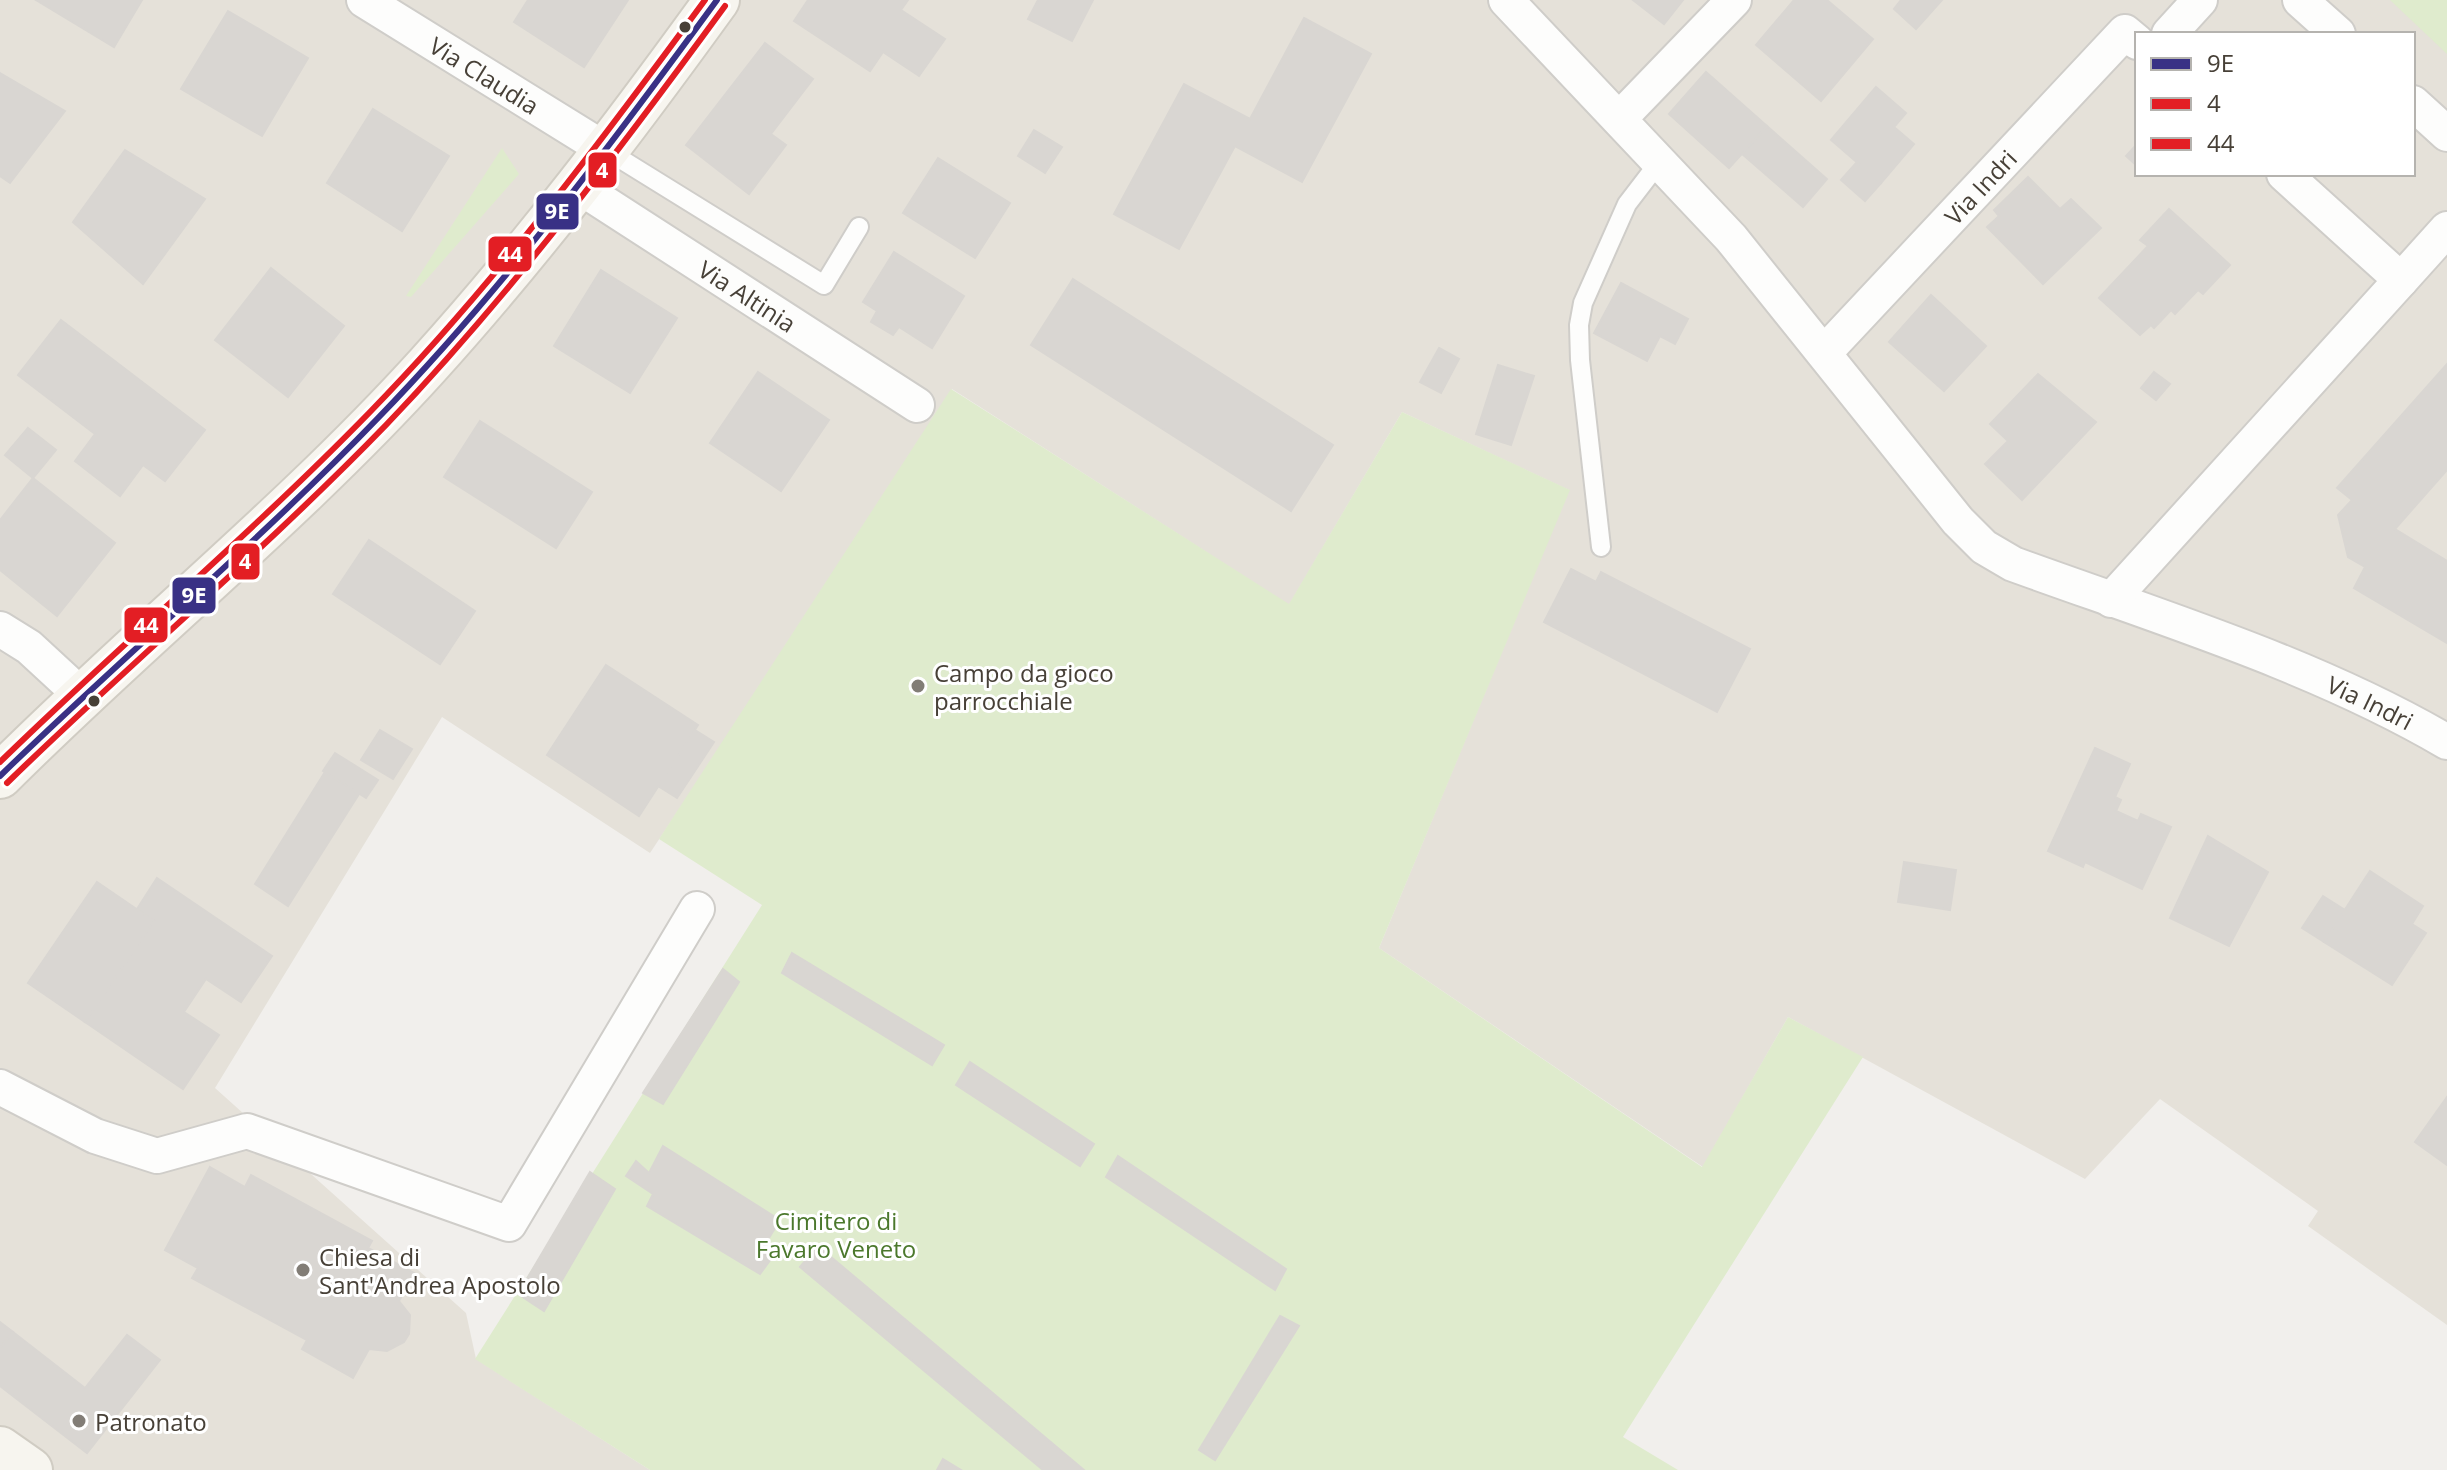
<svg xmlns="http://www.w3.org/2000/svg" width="2447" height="1470" viewBox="0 0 2447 1470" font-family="'Open Sans',sans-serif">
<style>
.residential{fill:#e5e1d9;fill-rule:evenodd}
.green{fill:#dfebcd}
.building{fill:#d9d6d2;stroke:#d9d6d2;stroke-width:2}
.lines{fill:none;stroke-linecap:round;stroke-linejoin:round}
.lane-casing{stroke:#cfcdc9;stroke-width:22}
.street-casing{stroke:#cfcdc9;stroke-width:38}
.secondary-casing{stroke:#d0ccc3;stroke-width:48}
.lane{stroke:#fdfdfc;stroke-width:18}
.street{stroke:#fdfdfc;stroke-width:34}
.secondary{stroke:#f7f5ef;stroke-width:44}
.bus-1-casing{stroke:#fff;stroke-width:12}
.bus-2-casing{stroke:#fff;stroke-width:12}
.bus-3-casing{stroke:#fff;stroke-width:12}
.bus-1{stroke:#393185;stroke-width:6}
.bus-2{stroke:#e31e24;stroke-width:6}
.bus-3{stroke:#e31e24;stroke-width:6}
.bus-dot{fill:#474037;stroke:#fff;stroke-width:3}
.poi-dot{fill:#827d76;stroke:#fff;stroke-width:3}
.labels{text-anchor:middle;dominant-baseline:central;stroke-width:6;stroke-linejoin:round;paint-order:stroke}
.street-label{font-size:24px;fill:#474037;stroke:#fff}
.poi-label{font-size:24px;fill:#474037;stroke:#fff;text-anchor:start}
.park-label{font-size:24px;fill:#4b782c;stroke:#fff}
.line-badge{stroke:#fff;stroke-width:3}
.badge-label{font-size:22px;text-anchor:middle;font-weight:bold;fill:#fff}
</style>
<rect width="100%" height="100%" fill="#f1efec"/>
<path class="residential" d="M0,0H2447V1325L2308,1226L2318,1211L2160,1099L2085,1179L1788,1017L1703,1167L1379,948L1569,490L1402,412L1289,605L952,389L823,592L650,853L442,717L215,1088L466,1313L476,1359L650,1470H0ZM2137,34H2413V174H2137Z"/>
<g class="green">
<polygon points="2390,0 2447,0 2447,54"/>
<polygon points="502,148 519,174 411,297 406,296"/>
<polygon points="951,389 1289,604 1402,412 1570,490 1379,948 1702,1167 1788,1017 1863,1057 1623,1437 1678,1470 650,1470 475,1359 762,905 659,839"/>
</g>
<g class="building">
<polygon points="36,0 142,0 114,47"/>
<polygon points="528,0 628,0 584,67 514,22"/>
<polygon points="808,0 908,0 901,10 945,39 919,76 883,52 870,71 794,21"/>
<polygon points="1038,0 1093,0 1072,41 1028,19"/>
<polygon points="1633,0 1683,0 1664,24"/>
<polygon points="1794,0 1827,0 1873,39 1821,101 1756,45"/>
<polygon points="1901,0 1942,0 1916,29 1894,9"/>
<polygon points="228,11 308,58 262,136 181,89"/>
<polygon points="1304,18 1371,54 1302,182 1235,146 1179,249 1114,214 1184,84 1250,119"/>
<polygon points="765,43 813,79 771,134 786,145 749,194 686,145"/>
<polygon points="1706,72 1767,126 1729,168 1669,114"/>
<polygon points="0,73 65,111 10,183 0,176"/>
<polygon points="1876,87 1906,113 1894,127 1914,144 1881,183 1831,140"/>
<polygon points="373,109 449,156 402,231 327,183"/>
<polygon points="1767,126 1827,179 1803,207 1742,154"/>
<polygon points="1034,130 1062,147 1045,173 1018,156"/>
<polygon points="2137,144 2137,166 2126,156"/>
<polygon points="125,150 205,199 143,284 73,222"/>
<polygon points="938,158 1010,203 975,258 903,213"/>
<polygon points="1857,162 1881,183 1865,201 1841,180"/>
<polygon points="2028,177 2060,209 2071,199 2101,228 2043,284 1987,227 1999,216 1994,210"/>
<polygon points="2169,209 2230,265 2203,294 2198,290 2175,314 2171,310 2154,328 2151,325 2140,335 2099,298 2148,246 2140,240"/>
<polygon points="894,252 964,296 932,348 899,327 893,335 871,322 877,311 863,302"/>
<polygon points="271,268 344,326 288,397 215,340"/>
<polygon points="601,270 677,318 630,393 554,346"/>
<polygon points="1073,279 1333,445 1291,511 1031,345"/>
<polygon points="1621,283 1688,319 1675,344 1660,336 1647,361 1594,333"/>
<polygon points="1931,295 1986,346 1944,391 1889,342"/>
<polygon points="61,320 205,430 165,481 143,465 120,496 75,461 95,434 18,375"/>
<polygon points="1439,348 1459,359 1441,393 1420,382"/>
<polygon points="2447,364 2447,470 2395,529 2447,561 2447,643 2354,588 2365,567 2348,557 2338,515 2352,500 2337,488"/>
<polygon points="1498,365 1534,376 1511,445 1476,434"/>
<polygon points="758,372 829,420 781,491 710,443"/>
<polygon points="2154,372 2170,384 2156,400 2141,388"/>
<polygon points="2038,374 2096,422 2022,500 1985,464 2008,441 1990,424"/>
<polygon points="480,421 592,492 556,548 444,477"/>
<polygon points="28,428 56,450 33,478 5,455"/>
<polygon points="33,478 115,543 57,616 0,570 0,520"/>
<polygon points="369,540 475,611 440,664 333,594"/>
<polygon points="1571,569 1596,582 1601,572 1750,649 1717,712 1544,622"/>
<polygon points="606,665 698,725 639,816 547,755"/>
<polygon points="380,730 412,749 393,779 361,760"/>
<polygon points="695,730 714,742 677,798 658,786"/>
<polygon points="2095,748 2130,764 2115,797 2121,800 2116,811 2138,821 2141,814 2171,827 2142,889 2085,862 2083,867 2048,851"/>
<polygon points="335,753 378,780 366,798 323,771"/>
<polygon points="325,772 359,794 288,906 255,884"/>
<polygon points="2208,836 2268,872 2229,946 2170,918"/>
<polygon points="1904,862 1956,870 1950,910 1898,902"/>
<polygon points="2370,871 2423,906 2412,924 2426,933 2392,985 2324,942"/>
<polygon points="157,878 272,956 241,1002 206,979 184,1012 219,1035 183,1089 85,1022 154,921 137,909"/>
<polygon points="97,882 154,921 85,1022 28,983"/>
<polygon points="2323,896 2345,910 2324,942 2302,928"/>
<polygon points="792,953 944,1045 932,1065 782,973"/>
<polygon points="723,969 739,982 663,1104 643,1093"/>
<polygon points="970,1062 1094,1144 1080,1166 956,1085"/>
<polygon points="2447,1097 2447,1165 2415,1142"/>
<polygon points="663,1146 780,1220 764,1246 776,1252 760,1274 647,1206 653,1194 626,1176 636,1161 649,1173"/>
<polygon points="1118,1156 1286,1269 1275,1290 1106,1177"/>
<polygon points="210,1167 245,1187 251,1175 372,1241 368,1248 414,1273 399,1301 410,1315 409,1334 404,1342 387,1351 369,1349 353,1378 302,1349 307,1340 192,1278 198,1268 165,1250"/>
<polygon points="590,1172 615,1189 544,1311 518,1294"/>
<polygon points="818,1246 1084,1470 1043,1470 800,1267"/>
<polygon points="1280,1316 1299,1326 1215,1460 1199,1450"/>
<polygon points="0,1322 13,1332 0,1348"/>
<polygon points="13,1332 85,1388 127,1335 160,1360 87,1453 0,1386 0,1348"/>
<polygon points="943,1459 961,1470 937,1470"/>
</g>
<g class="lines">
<g class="lane-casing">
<g id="lane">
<polyline points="606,150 824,285 859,227"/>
<polyline points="1601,547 1580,360 1579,325 1583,303 1627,204 1660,161"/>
</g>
</g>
<g class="street-casing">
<g id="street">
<path id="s1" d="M364,0L606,150"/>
<path id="s2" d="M1506,0L1731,238L1958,521L1984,547L2013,564C2156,616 2316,665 2447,742"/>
<polyline points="2300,0 2338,34"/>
<polyline points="2169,34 2200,0"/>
<polyline points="2413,103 2447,134"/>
<polyline points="1620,118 1734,0"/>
<path id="s3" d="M578,186L917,405"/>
<polyline points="2401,280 2447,229"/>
<path id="s4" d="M1824,353L2125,32L2137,42"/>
<polyline points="2111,600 2401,280 2284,174"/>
<polyline points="0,629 29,647 81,695"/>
<polyline points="0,1087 95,1136 157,1156 247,1131 509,1224 697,909"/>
</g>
</g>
<g class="secondary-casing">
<g id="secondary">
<path d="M0,776C140,636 295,512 428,365C532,250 626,126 717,0"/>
<polyline points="0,1449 30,1470"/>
</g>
</g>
<use href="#lane" class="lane"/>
<use href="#street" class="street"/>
<use href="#secondary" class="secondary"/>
<g class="bus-1-casing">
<path id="bus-1" d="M0,776C124,655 258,543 378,418C503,289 611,145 717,0"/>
</g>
<g class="bus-2-casing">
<path id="bus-2" d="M7,783C131,662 265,550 386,425C510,295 619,151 725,6"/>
</g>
<g class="bus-3-casing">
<path id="bus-3" d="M0,762C121,644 251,534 369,413C493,286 600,143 705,0"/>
</g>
<use href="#bus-1" class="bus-1"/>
<use href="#bus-2" class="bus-2"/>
<use href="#bus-3" class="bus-3"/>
</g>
<g class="bus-dot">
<circle cx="685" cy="27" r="7"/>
<circle cx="94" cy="701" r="7"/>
</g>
<g class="poi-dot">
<circle cx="918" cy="686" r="8"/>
<circle cx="303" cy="1270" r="8"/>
<circle cx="79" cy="1421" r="8"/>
</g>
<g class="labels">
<g class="street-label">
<text stroke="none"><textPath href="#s1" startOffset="142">Via Claudia</textPath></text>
<text stroke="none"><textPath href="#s4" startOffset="228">Via Indri</textPath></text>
<text stroke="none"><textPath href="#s3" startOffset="202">Via Altinia</textPath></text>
<text stroke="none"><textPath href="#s2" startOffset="1144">Via Indri</textPath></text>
</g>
<g class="poi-label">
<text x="934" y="672">Campo da gioco<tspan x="934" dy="28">parrocchiale</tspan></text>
<text x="319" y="1256">Chiesa di<tspan x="319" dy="28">Sant'Andrea Apostolo</tspan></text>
<text x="95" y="1421">Patronato</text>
</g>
<g class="park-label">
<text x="836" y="1220">Cimitero di<tspan x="836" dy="28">Favaro Veneto</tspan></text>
</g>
</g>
<g class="line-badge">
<rect x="587" y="151" width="31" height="38" rx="8" fill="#e31e24"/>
<rect x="535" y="192" width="45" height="39" rx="8" fill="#393185"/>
<rect x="487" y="235" width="46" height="38" rx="8" fill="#e31e24"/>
<rect x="230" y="542" width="31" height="39" rx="8" fill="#e31e24"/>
<rect x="171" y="576" width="46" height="39" rx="8" fill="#393185"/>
<rect x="123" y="606" width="46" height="38" rx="8" fill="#e31e24"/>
</g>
<g class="badge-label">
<text x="602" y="178">4</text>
<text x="557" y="219">9E</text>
<text x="510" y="262">44</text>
<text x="245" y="569">4</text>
<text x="194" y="603">9E</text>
<text x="146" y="633">44</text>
</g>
<rect x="2135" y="32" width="280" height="144" fill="#ffffff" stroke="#b5b3af" stroke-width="2"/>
<rect x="2151" y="58" width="40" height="12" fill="#393185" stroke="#b5b3af" stroke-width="2"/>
<text x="2207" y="72" font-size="24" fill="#474037">9E</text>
<rect x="2151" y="98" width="40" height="12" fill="#e31e24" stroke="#b5b3af" stroke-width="2"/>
<text x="2207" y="112" font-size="24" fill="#474037">4</text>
<rect x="2151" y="138" width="40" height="12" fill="#e31e24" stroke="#b5b3af" stroke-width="2"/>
<text x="2207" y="152" font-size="24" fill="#474037">44</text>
</svg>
